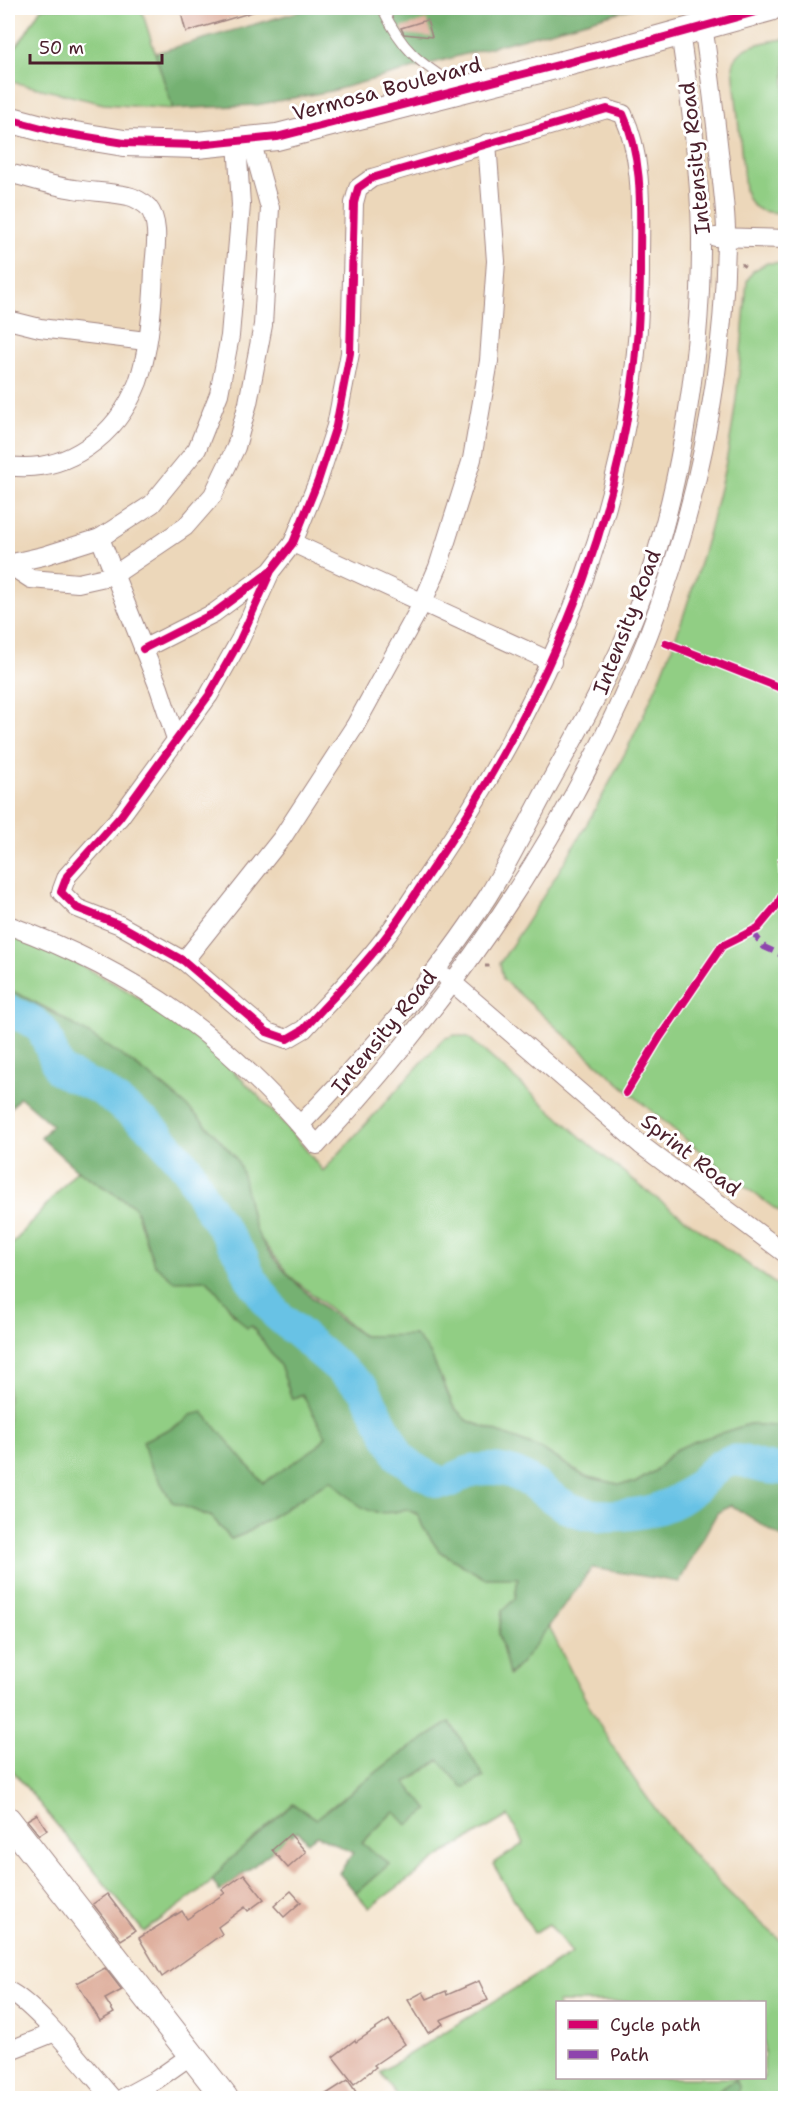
<svg xmlns="http://www.w3.org/2000/svg" width="793" height="2106" viewBox="0 0 793 2106" font-family="'Shantell Sans',sans-serif">
<style>
.built{fill:#ecd7ba}
.green{fill:#91ce84;stroke:#6e7658;stroke-width:1.5;fill-rule:evenodd}
.forest{fill:#74b172;stroke:#5f684e;stroke-width:1.5}
.lines{fill:none;stroke-linecap:round;stroke-linejoin:round}
.river{stroke:#67c2e5;stroke-width:32}
.building{fill:#dfb09f}
.lane-casing{stroke:#a08480;stroke-width:11}
.street-casing{stroke:#a08480;stroke-width:20}
.secondary-casing{stroke:#a08480;stroke-width:28}
.path{stroke:#a08480;stroke-width:3;stroke-dasharray:4.5 4.5;stroke-linecap:butt}
.lane{stroke:#fff;stroke-width:9}
.street{stroke:#fff;stroke-width:18}
.secondary{stroke:#fff;stroke-width:26}
.quiet{stroke:#8e44ad;stroke-width:6;stroke-dasharray:12 6;stroke-linecap:butt}
.cycleway-casing{stroke:#fff;stroke-width:11}
.cycleway{stroke:#d6006c;stroke-width:8}
.labels{text-anchor:middle;dominant-baseline:central;stroke-width:6;stroke-linejoin:round;paint-order:stroke}
.street-label{font-size:21px;fill:#4a1f2b;stroke:#fff}
</style>
<rect width="100%" height="100%" fill="#fff"/>
<filter id="ink" filterUnits="userSpaceOnUse"><feTurbulence type="fractalNoise" baseFrequency=".0167" numOctaves="2"/><feDisplacementMap in="SourceGraphic" scale="12" xChannelSelector="R" yChannelSelector="G"/><feConvolveMatrix kernelMatrix="1 2 1 2 8 2 1 2 1" color-interpolation-filters="sRGB"/></filter>
<filter id="wash" filterUnits="userSpaceOnUse"><feTurbulence type="fractalNoise" baseFrequency=".008" numOctaves="4" result="noise"/><feDisplacementMap in="SourceGraphic" scale="24" xChannelSelector="R" yChannelSelector="G"/><feGaussianBlur stdDeviation="1.35" result="paint"/><feColorMatrix in="noise" values="0 0 0 0 0 0 0 0 0 0 0 0 0 0 0 0 0 1.4 0 .05"/><feComposite in="paint" operator="in"/></filter>
<g filter="url(#wash)">
<rect width="100%" height="100%" fill="#f6e8d4"/>
<g class="built">
<polygon points="141,8 311,8 155,53"/>
<polygon points="634,8 785,8 785,1427 749,1424 52,1011 8,989 8,81 67,97 142,108 180,109 256,105 331,91"/>
<polygon points="731,1505 785,1539 785,2045 764,2002 527,1847 456,1733 523,1661 592,1567 679,1581 717,1513"/>
</g>
<g class="green">
<polygon points="41,8 141,8 173,109 104,104 8,81 8,57 24,36"/>
<path d="M785,39V213C766,213 750,212 745,190L733,67C736,44 766,42 785,39Z"/>
<path d="M767,263H786L785,1216C686,1145 594,1062 503,979L500,963C564,867 628,761 670,653C690,600 707,543 720,488C737,421 741,350 747,281L753,271Z"/>
<path d="M8,933C147,988 231,1053 323,1171L443,1039L455,1035L468,1037L591,1146L652,1195L785,1291V1427L749,1424L675,1450L655,1471L635,1483L618,1484L584,1476L542,1449L466,1420L453,1406L442,1378L385,1336H363L291,1277L273,1255L257,1234L247,1199L169,1092L137,1066L52,1011L8,989Z"/>
<path d="M77,1170L135,1207L148,1248L190,1281L206,1279L221,1295L233,1314L252,1326L269,1349L281,1367L292,1399L302,1394L326,1436L318,1446L263,1484L224,1438L191,1415L183,1423L143,1441L196,1511L212,1517L231,1539L244,1534L331,1479C352,1501 374,1519 406,1509L418,1515L423,1527L439,1551L484,1578L518,1577L515,1599L502,1611L499,1634L510,1675L549,1626C610,1758 674,1850 785,1944V2098H734L738,2094L735,2080L708,2098H399L380,2072L572,1953L549,1924L534,1933L493,1864L524,1843L508,1816L446,1852L369,1908L356,1893L389,1864L362,1843L394,1811L406,1783L440,1760L483,1777L450,1722L396,1757L316,1819L226,1863L209,1884L144,1932L8,1765V1249ZM558,2002H764V2078H558Z"/>
</g>
<g class="forest">
<polygon points="311,8 634,8 331,91 256,105 173,109 155,53"/>
<path d="M8,989C79,1024 169,1081 221,1141C226,1148 234,1154 238,1162C249,1184 246,1209 257,1232C275,1271 327,1312 363,1336L415,1335L430,1353L453,1406L466,1420L542,1449L584,1476L618,1484L635,1483L655,1471L675,1450L693,1442L749,1424L785,1427V1539L731,1505L717,1513L679,1582L592,1568L523,1661L509,1675L499,1634L502,1611L515,1599L518,1578H484L439,1551L423,1527L418,1514L406,1509C369,1521 356,1504 331,1480L244,1534L231,1539L212,1517L172,1502L148,1461L143,1441L182,1423L191,1415L203,1412L263,1483L318,1446L326,1436L302,1394L292,1399L281,1367L252,1326L247,1328C232,1313 221,1295 207,1280L174,1281L166,1274L154,1264L135,1207L77,1170L41,1138L52,1125L20,1097L8,1111Z"/>
<polygon points="450,1722 484,1777 463,1788 439,1760 406,1783 428,1810 407,1825 394,1811 362,1843 389,1864 356,1893 339,1873 353,1853 317,1835 307,1842 298,1831 220,1892 212,1880 226,1863 293,1804 316,1819 396,1757"/>
<polygon points="735,2080 739,2086 738,2094 734,2098 708,2098"/>
</g>
<g class="lines">
<path class="river" d="M8,1011C52,1026 42,1034 60,1071L100,1089L152,1128L188,1169L204,1200L243,1259L250,1277L276,1314L364,1389L399,1456L418,1471L439,1482H451C467,1466 499,1466 520,1476C548,1490 560,1512 596,1515C632,1517 668,1512 695,1488C706,1479 714,1467 727,1462C741,1457 750,1465 763,1467C770,1469 778,1468 786,1470"/>
</g>
<g id="blocks">
<g class="building">
<polygon points="198,8 256,8 256,11 186,32 181,13"/>
<polygon points="427,20 432,37 404,34 401,28"/>
<polygon points="37,1814 47,1830 39,1835 27,1820"/>
<polygon points="290,1834 306,1852 288,1868 272,1850"/>
<polygon points="244,1874 264,1899 248,1911 245,1907 218,1927 222,1934 162,1977 139,1938 182,1911 187,1919 225,1893 222,1890"/>
<polygon points="291,1891 301,1902 284,1917 274,1906"/>
<polygon points="107,1894 135,1931 121,1940 93,1904"/>
<polygon points="105,1968 122,1990 105,1999 114,2013 100,2021 77,1983"/>
<polygon points="479,1981 488,2000 440,2020 443,2024 428,2033 408,2000 423,1992 427,1999 446,1991 447,1995"/>
<polygon points="389,2020 405,2044 374,2065 376,2067 354,2084 333,2057 355,2040 356,2042"/>
<polygon points="348,2080 360,2098 320,2098"/>
</g>
</g>
</g>
<g filter="url(#ink)">
<use href="#blocks" fill-opacity="0" stroke="#a08480" stroke-width="1.5"/>
<g class="lines">
<g class="lane-casing">
<path id="lane" d="M382,8C402,50 419,63 458,87"/>
</g>
<g class="street-casing">
<g id="street">
<path d="M8,173C29,178 52,186 74,189C92,192 111,192 128,196C134,197 144,203 148,207C161,223 155,250 154,269C153,304 150,348 138,382C117,436 67,474 8,466"/>
<polyline points="715,237 786,239"/>
<polyline points="8,320 40,328 146,341"/>
<polyline points="100,538 159,688 176,739"/>
<polyline points="293,543 552,662"/>
<polyline points="8,564 31,579 78,583 114,575 185,527 213,495 236,447 248,403 263,325 270,208 251,140"/>
<polyline points="8,564 43,556 100,538 152,504 197,449 219,394 230,336 241,205 237,142"/>
<path d="M143,649L214,613L271,571L293,543L318,481L336,426L350,353L354,203L358,188L372,178L607,109L623,114C644,159 640,214 640,263C642,484 557,682 436,863C420,886 405,911 388,934C363,968 332,998 304,1029L287,1039L267,1032L184,961L120,925L77,908L61,892L67,876L120,817L209,695L240,640L271,571"/>
<path d="M8,925C141,974 226,1037 317,1145C549,894 721,592 726,241C727,214 722,187 720,161C715,116 710,70 703,26"/>
<polyline points="184,961 282,838 355,726 423,602 438,567 472,459 489,361 496,261 487,143"/>
<polyline points="446,977 641,1145 786,1254"/>
<path d="M300,1125C368,1054 435,979 488,896C510,860 529,821 549,784C576,735 604,686 627,634C677,519 702,362 701,237C700,169 690,100 680,32"/>
<path d="M8,1991C35,2003 90,2073 112,2098"/>
<polyline points="8,2051 53,2033"/>
<polyline points="123,2098 156,2080 190,2056"/>
</g>
</g>
<g class="secondary-casing">
<g id="secondary">
<polyline points="8,119 57,132 124,143 197,145 277,137 625,48 770,8"/>
<polyline points="8,1820 225,2098"/>
</g>
</g>
<g class="path">
<polyline points="741,264 747,268"/>
<polyline points="485,966 494,966"/>
</g>
<use href="#lane" class="lane"/>
<use href="#street" class="street"/>
<use href="#secondary" class="secondary"/>
<polyline class="quiet" points="752,931 764,947 786,957"/>
<g class="cycleway-casing">
<g id="cycleway">
<polyline points="8,119 57,132 124,143 197,145 277,137 625,48 770,8"/>
<polyline points="666,643 786,690"/>
<path d="M143,649L214,613L271,571L293,543L318,481L336,426L350,353L354,203L358,188L372,178L607,109L623,114C644,159 640,214 640,263C642,484 557,682 436,863C420,886 405,911 388,934C363,968 332,998 304,1029L287,1039L267,1032L184,961L120,925L77,908L61,892L67,876L120,817L209,695L240,640L271,571"/>
<polyline points="626,1093 660,1037 722,946 758,928 778,904 784,891 782,862 786,854"/>
</g>
</g>
<use href="#cycleway" class="cycleway"/>
</g>
</g>
<g class="labels">
<g class="street-label">
<text transform="translate(387 89) rotate(-15)">Vermosa Boulevard</text>
<text transform="translate(695 158) rotate(-96)">Intensity Road</text>
<text transform="translate(627 622) rotate(-69)">Intensity Road</text>
<text transform="translate(384 1032) rotate(-51)">Intensity Road</text>
<text transform="translate(691 1155) rotate(38)">Sprint Road</text>
</g>
</g>
<rect width="793" height="2106" fill="none" stroke="#fff" stroke-width="30"/>
<rect x="556" y="2001" width="210" height="78" fill="#ffffff" stroke="#b7a5aa" stroke-width="1.5"/>
<rect x="568" y="2020" width="30" height="9" fill="#d6006c" stroke="#b7a5aa" stroke-width="1.5"/>
<text x="610" y="2031" font-size="18" fill="#4a1f2b">Cycle path</text>
<rect x="568" y="2050" width="30" height="9" fill="#8e44ad" stroke="#b7a5aa" stroke-width="1.5"/>
<text x="610" y="2061" font-size="18" fill="#4a1f2b">Path</text>
<path d="M30 54v9h132v-9" fill="none" stroke="#4a1f2b" stroke-width="3"/>
<text x="39" y="54" font-size="18" fill="#4a1f2b" stroke="#ffffff" stroke-width="4.5" paint-order="stroke">50 m</text>
</svg>
